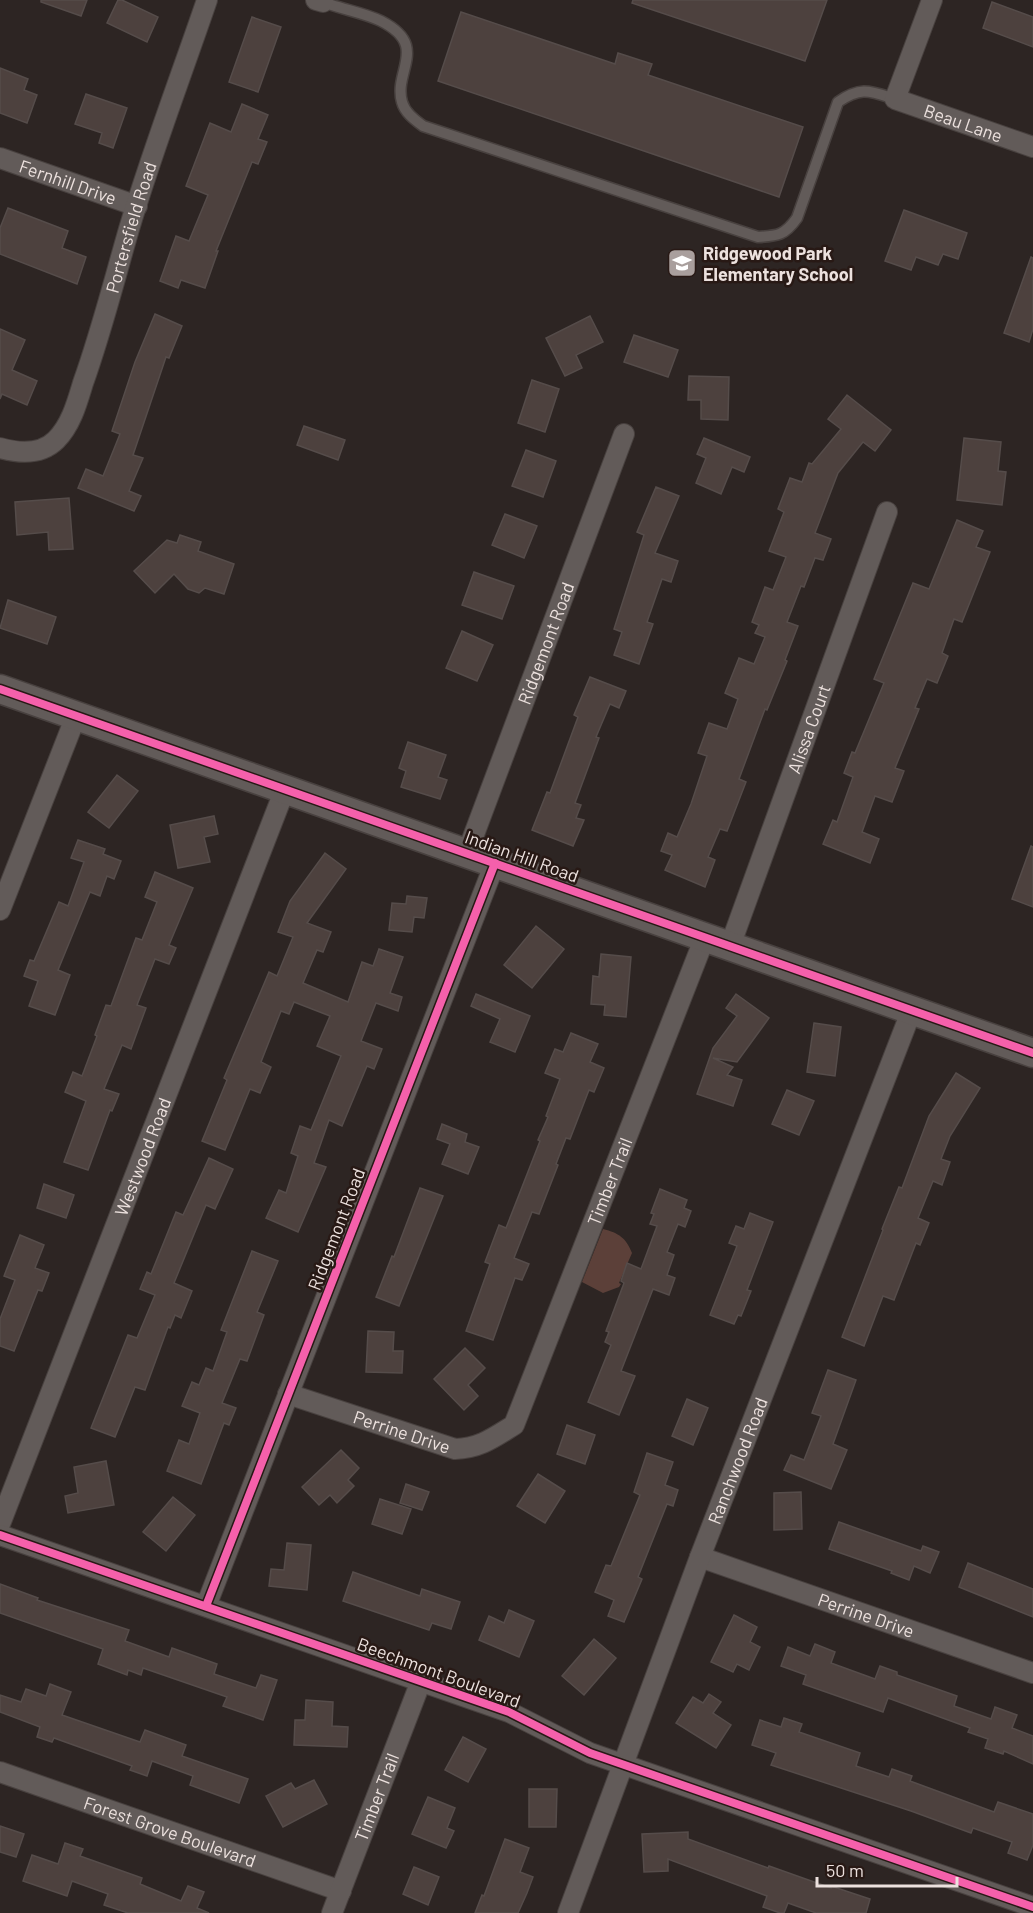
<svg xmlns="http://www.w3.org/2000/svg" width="1033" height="1913" viewBox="0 0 1033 1913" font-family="Barlow,sans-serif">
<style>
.green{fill:#5c4039}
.building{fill:#4d413e;stroke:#554c4a;stroke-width:1.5}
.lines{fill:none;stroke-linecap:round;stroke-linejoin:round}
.lane-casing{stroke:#48413f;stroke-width:13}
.street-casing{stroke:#48413f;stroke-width:22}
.secondary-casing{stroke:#48413f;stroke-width:31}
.lane{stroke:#625b59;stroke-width:10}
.street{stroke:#625b59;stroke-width:20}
.secondary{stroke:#625b59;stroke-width:28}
.cycleway-casing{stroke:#281915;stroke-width:11}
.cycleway{stroke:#f560ab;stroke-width:8}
.labels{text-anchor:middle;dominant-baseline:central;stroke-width:5;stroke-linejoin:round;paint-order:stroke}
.street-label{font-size:18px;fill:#ece1de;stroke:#281915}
.poi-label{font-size:18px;font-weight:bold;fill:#ece1de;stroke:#281915;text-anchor:start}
</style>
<rect width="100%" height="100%" fill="#2d2523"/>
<path class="green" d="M603,1229C619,1233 626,1238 632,1253L619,1283L621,1284L619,1287L603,1293L582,1282Z"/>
<g class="building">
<polygon points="41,0 87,0 81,16 41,2"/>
<polygon points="118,0 122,0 158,17 147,42 107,23"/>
<polygon points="633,0 827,0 805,61 632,3"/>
<polygon points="992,2 1033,17 1033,47 983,28"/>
<polygon points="461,12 615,64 618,53 652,64 648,75 803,127 779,197 438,81"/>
<polygon points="252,17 281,27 258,92 229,82"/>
<polygon points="0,68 28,79 24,90 37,95 27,123 0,113"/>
<polygon points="86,94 127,108 113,148 99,143 102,133 75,124"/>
<polygon points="242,104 268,115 258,139 267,142 258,164 252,162 216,251 218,251 205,288 181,280 178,288 160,281 176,236 189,241 208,195 186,186 210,123 231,132"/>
<polygon points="8,208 68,231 62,248 86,257 77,284 0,254 0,228"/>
<polygon points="904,210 967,233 958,259 943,254 938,265 916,257 911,270 885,261"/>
<polygon points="1031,257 1033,258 1033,329 1029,342 1004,333"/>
<polygon points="155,314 182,326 169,358 166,357 133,455 143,458 129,491 141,496 134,511 78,488 86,469 103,476 120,434 112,431 135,362"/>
<polygon points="590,316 603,342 576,355 582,368 565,376 546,338"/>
<polygon points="0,329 25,340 12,370 37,381 27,405 2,394 0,399"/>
<polygon points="634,335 678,350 668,377 624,362"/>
<polygon points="689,376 729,377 728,420 701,419 701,400 688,400"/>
<polygon points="532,380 559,389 545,432 518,423"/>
<polygon points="847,395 891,430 875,451 863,442 838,473 815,533 831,539 823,560 815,558 804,587 801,586 787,622 798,626 785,660 787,661 767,710 765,709 739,779 746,782 727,831 720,829 708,857 715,860 705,887 665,870 672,855 661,851 668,833 677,837 691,804 707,756 698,753 709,723 727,729 738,699 725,693 739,658 754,664 765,637 755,633 759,625 752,622 765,587 773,590 786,557 769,551 784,512 778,509 790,478 802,482 809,463 812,464 841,429 828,419"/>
<polygon points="304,426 345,440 338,460 297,445"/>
<polygon points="704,438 750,457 744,472 732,467 721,494 696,483 706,458 697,454"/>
<polygon points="964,438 1001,442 998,471 1006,472 1002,505 957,500"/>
<polygon points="526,450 556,461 543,497 512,486"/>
<polygon points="656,487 679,496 655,553 678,561 671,582 662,579 647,622 653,624 639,664 614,655 622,632 614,629 644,535 637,532"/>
<polygon points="69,498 73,549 49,550 48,532 17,535 15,502"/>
<polygon points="505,514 537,526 524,558 492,545"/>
<polygon points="957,520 983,531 976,547 990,552 962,622 954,619 942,653 948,656 937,683 927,679 915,708 919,709 895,768 904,771 892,802 875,796 862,832 879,839 870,863 823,844 833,820 837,822 853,777 844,773 852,752 855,753 884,683 874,679 913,583 929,589"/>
<polygon points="180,535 201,542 198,551 234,564 224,594 205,588 199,593 188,589 174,574 155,593 134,571 167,540 177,543"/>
<polygon points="474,572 514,586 502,619 462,605"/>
<polygon points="8,600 56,617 47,644 0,628"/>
<polygon points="462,631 493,645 477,681 446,668"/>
<polygon points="590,677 626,691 619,708 610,704 596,737 599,738 575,803 581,805 576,818 584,820 573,846 532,830 547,792 550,793 578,717 574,715"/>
<polygon points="408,742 446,755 438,777 447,780 440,799 401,787 406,771 399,768"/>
<polygon points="117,775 138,791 109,828 88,812"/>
<polygon points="214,816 218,834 204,837 210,862 178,868 170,825"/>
<polygon points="78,840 105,849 103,854 121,861 114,879 107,876 100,896 90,892 58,970 70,975 55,1015 29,1006 38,981 24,976 30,960 34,961 59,902 68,906 84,862 71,858"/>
<polygon points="1031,846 1033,847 1033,907 1012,899"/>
<polygon points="325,853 346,869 307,923 331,932 323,952 317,950 303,983 348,1002 362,962 373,966 379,949 403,957 390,993 402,997 398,1011 376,1003 361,1041 382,1049 374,1069 367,1066 342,1126 329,1120 314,1163 326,1167 298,1232 266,1218 279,1190 286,1193 298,1156 291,1153 300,1126 311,1130 341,1056 317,1046 330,1016 294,1002 289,1014 281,1011 261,1062 271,1067 260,1093 250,1089 225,1150 202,1141 227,1080 224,1078 269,972 277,976 293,937 278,932 290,901"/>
<polygon points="155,872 193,888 169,945 176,948 169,964 155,959 137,1005 146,1008 131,1049 122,1045 104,1089 119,1094 112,1111 110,1110 88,1170 64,1162 86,1101 65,1092 73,1072 82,1076 97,1036 95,1035 106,1005 111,1006 136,938 142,940 157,902 145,897"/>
<polygon points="407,896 427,898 424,918 414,917 412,932 389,930 392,903 406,904"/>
<polygon points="536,926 564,949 532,988 504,965"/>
<polygon points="601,954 631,957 626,1017 604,1015 605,1005 591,1004 593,976 599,977"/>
<polygon points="476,994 530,1016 515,1052 490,1042 500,1019 471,1006"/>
<polygon points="736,994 769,1018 737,1062 713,1058 733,1067 727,1075 742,1080 733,1106 697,1094 713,1048 737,1016 726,1008"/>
<polygon points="814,1023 841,1027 835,1076 807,1072"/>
<polygon points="571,1033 598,1044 590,1062 604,1068 594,1092 589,1090 570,1139 566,1138 556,1164 558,1165 539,1214 532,1212 514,1258 529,1264 522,1280 515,1278 493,1340 466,1331 490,1264 485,1262 499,1225 506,1228 540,1141 538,1140 548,1117 546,1116 560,1079 545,1073 555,1049 563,1052"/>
<polygon points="956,1073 980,1088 950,1136 941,1159 950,1162 942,1185 933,1181 918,1218 929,1223 920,1245 916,1243 894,1300 883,1296 864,1346 842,1337 883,1230 882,1229 899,1187 902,1188 929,1116"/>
<polygon points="787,1090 814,1101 799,1135 772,1124"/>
<polygon points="442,1124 467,1134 465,1142 479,1147 468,1174 442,1164 450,1144 437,1139"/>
<polygon points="209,1158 233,1169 215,1209 206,1205 174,1283 192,1291 181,1318 175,1315 170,1328 168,1327 145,1390 135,1387 115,1437 91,1428 128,1335 137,1338 155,1295 140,1289 147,1272 151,1274 176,1212 183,1215"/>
<polygon points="44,1184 74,1195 66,1218 37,1208"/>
<polygon points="420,1188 443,1196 399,1306 376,1297 392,1256 394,1257"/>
<polygon points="660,1189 687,1200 684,1208 691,1211 685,1227 678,1224 667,1252 674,1255 667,1275 675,1278 669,1295 653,1289 621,1371 635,1376 619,1415 588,1402 611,1345 605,1342 609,1332 606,1331 624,1283 621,1281 627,1263 641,1269 657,1226 650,1224 654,1214 651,1213"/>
<polygon points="750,1213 773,1222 747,1290 751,1291 741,1316 738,1315 734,1324 710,1315 737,1246 729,1243 736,1226 744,1229"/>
<polygon points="20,1235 44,1245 35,1268 49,1273 42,1291 38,1290 14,1351 0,1346 0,1319 15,1280 4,1276"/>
<polygon points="252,1251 278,1261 257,1312 264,1315 247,1361 240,1359 222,1403 236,1408 229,1425 224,1423 201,1484 167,1471 179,1440 189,1444 200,1413 182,1406 192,1382 199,1385 206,1368 213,1371 227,1332 221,1330"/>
<polygon points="368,1331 394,1332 393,1351 403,1351 402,1373 366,1372"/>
<polygon points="465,1348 485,1368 468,1385 478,1396 464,1410 434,1379"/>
<polygon points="828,1370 856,1380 833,1444 847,1450 831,1489 784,1470 791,1455 804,1460 821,1416 812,1413"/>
<polygon points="687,1399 708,1408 693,1445 672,1436"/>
<polygon points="567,1425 595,1435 585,1464 557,1454"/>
<polygon points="341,1450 359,1468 348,1480 354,1486 337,1503 330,1495 319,1505 302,1487"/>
<polygon points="647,1453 673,1462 665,1485 678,1490 673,1506 667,1504 638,1577 642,1579 624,1622 608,1616 614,1600 595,1592 606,1565 611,1566 640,1495 634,1492"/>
<polygon points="106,1461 114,1505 68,1513 65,1496 78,1493 74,1467"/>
<polygon points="538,1474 565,1491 545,1523 517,1506"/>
<polygon points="406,1484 429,1492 422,1510 400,1503"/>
<polygon points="801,1492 802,1529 774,1530 774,1493"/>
<polygon points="173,1497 195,1515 166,1551 143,1532"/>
<polygon points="380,1499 411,1509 402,1534 372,1524"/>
<polygon points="839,1522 921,1551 923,1546 939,1552 930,1573 914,1566 909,1580 891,1573 892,1571 829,1549"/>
<polygon points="287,1543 311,1545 307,1590 269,1586 271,1569 284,1570"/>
<polygon points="968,1563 1033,1589 1033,1617 959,1587"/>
<polygon points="353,1572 420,1596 422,1589 460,1602 451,1629 432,1623 429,1630 343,1601"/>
<polygon points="0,1584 38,1598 37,1600 129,1630 125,1641 169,1657 172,1648 217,1664 214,1674 256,1688 261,1675 277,1680 263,1720 223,1706 227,1697 143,1668 141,1675 128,1670 127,1675 98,1664 103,1649 0,1613"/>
<polygon points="509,1610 534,1621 519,1657 479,1640 489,1616 504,1623"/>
<polygon points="734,1615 757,1627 750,1642 760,1647 749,1670 737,1664 733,1672 711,1662"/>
<polygon points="594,1639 616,1658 584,1695 562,1676"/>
<polygon points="815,1644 835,1652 831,1663 875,1679 880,1666 897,1672 897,1675 957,1696 954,1706 991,1719 995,1707 1017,1715 1012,1728 1033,1736 1033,1764 1004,1751 1003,1754 985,1748 988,1739 968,1732 970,1728 888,1698 883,1712 803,1684 806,1675 781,1666 788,1647 810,1656"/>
<polygon points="50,1684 71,1692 62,1715 140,1742 145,1730 186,1745 182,1756 248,1779 239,1803 190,1785 193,1776 152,1761 147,1776 130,1770 132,1766 54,1738 52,1742 37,1737 40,1727 0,1712 0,1695 21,1702 26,1689 46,1696"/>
<polygon points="709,1694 721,1702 713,1713 731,1725 716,1748 676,1723 693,1697 703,1703"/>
<polygon points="306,1700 333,1702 332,1726 348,1727 347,1747 294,1745 295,1720 305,1720"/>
<polygon points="784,1718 802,1724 799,1732 860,1753 856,1766 889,1777 892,1769 912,1776 910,1781 994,1812 998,1802 1033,1814 1033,1845 1027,1860 1008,1853 1012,1842 973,1828 971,1833 911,1811 771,1765 776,1753 752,1745 760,1720 781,1727"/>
<polygon points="463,1737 486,1749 468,1782 445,1770"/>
<polygon points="314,1780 327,1804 283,1827 266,1796 291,1783 295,1789"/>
<polygon points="529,1789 557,1789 556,1827 529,1827"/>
<polygon points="428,1797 455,1808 447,1828 454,1831 446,1848 412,1834"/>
<polygon points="0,1826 24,1834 16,1857 0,1852"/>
<polygon points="688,1832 688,1839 768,1868 769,1866 831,1888 831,1886 870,1899 866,1913 816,1913 788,1903 784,1913 780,1913 763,1907 767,1896 668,1859 668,1871 644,1872 642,1834"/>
<polygon points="505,1839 529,1848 520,1872 533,1877 527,1893 518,1913 475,1913 482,1895 484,1896"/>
<polygon points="65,1843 83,1849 80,1856 142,1878 140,1884 181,1901 188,1886 204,1892 197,1908 209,1913 128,1913 104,1905 108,1894 72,1881 67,1896 23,1881 32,1855 58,1864"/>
<polygon points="414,1867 439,1877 428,1905 403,1894"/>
</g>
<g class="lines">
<g class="lane-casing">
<path id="lane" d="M323,2C341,9 365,13 381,21C430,46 393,71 402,102C405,113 415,120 423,126L758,237C778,236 785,235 797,218L838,102C861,86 870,91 895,99"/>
</g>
<g class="street-casing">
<g id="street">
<polyline points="316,0 323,2"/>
<path id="s1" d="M932,0L895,99L1033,147"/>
<path id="s2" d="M0,158L137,206"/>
<path id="s3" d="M0,448C18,453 41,455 56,440C71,425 77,403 83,383C101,333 114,281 129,229C152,152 181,76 207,0"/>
<path id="s4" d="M467,853L624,434"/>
<polyline points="0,910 76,716"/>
<path id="s5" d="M730,946L887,512"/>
<path id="s6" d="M288,1394L455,1449C480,1448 493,1438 514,1425L705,937"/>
<path id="s7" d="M0,1524L285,789"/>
<polyline points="0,1535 509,1712 590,1753 1033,1907"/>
<path id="s8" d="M700,1557L1033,1673"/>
<polyline points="206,1606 495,863"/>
<path id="s9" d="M0,1772L341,1891"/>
<path id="s10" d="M332,1913L421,1681"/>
<path id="s11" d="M568,1913L700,1557L911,1012"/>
</g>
</g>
<g class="secondary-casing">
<polyline id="secondary" points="0,689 1033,1053"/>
</g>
<use href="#lane" class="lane"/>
<use href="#street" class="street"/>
<use href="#secondary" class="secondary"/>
<g class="cycleway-casing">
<g id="cycleway">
<polyline points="0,689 1033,1053"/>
<polyline points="0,1535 509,1712 590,1753 1033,1907"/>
<polyline points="206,1606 495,863"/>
</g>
</g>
<use href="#cycleway" class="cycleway"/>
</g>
<defs>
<g id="school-square" transform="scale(1.5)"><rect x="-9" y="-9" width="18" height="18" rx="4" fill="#a99f9d" stroke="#281915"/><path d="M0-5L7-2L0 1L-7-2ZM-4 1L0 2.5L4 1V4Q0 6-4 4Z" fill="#fff"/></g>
</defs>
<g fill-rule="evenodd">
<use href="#school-square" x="682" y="263"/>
</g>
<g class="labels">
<g class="street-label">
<text stroke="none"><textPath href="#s1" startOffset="178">Beau Lane</textPath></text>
<text stroke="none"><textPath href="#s2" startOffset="72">Fernhill Drive</textPath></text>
<text stroke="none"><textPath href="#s3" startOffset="286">Portersfield Road</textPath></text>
<text stroke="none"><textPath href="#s4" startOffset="224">Ridgemont Road</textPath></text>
<text stroke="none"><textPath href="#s5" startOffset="231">Alissa Court</textPath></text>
<text transform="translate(522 856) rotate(20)">Indian Hill Road</text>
<text stroke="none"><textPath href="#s7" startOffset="394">Westwood Road</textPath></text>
<text stroke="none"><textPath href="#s6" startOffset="502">Timber Trail</textPath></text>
<text transform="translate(336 1229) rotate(-69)">Ridgemont Road</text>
<text stroke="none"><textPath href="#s6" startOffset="120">Perrine Drive</textPath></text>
<text stroke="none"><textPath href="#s11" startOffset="483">Ranchwood Road</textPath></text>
<text stroke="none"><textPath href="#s8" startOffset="176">Perrine Drive</textPath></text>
<text transform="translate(439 1672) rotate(20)">Beechmont Boulevard</text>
<text stroke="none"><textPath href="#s10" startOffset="124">Timber Trail</textPath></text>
<text stroke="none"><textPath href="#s9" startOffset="180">Forest Grove Boulevard</textPath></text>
</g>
<g class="poi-label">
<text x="703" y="253">Ridgewood Park<tspan x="703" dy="21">Elementary School</tspan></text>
</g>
</g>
<path d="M817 1877v9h140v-9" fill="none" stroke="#ece1de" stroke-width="3"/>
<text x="826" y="1877" font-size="18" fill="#ece1de" stroke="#281915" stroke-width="4.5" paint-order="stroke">50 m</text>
</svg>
